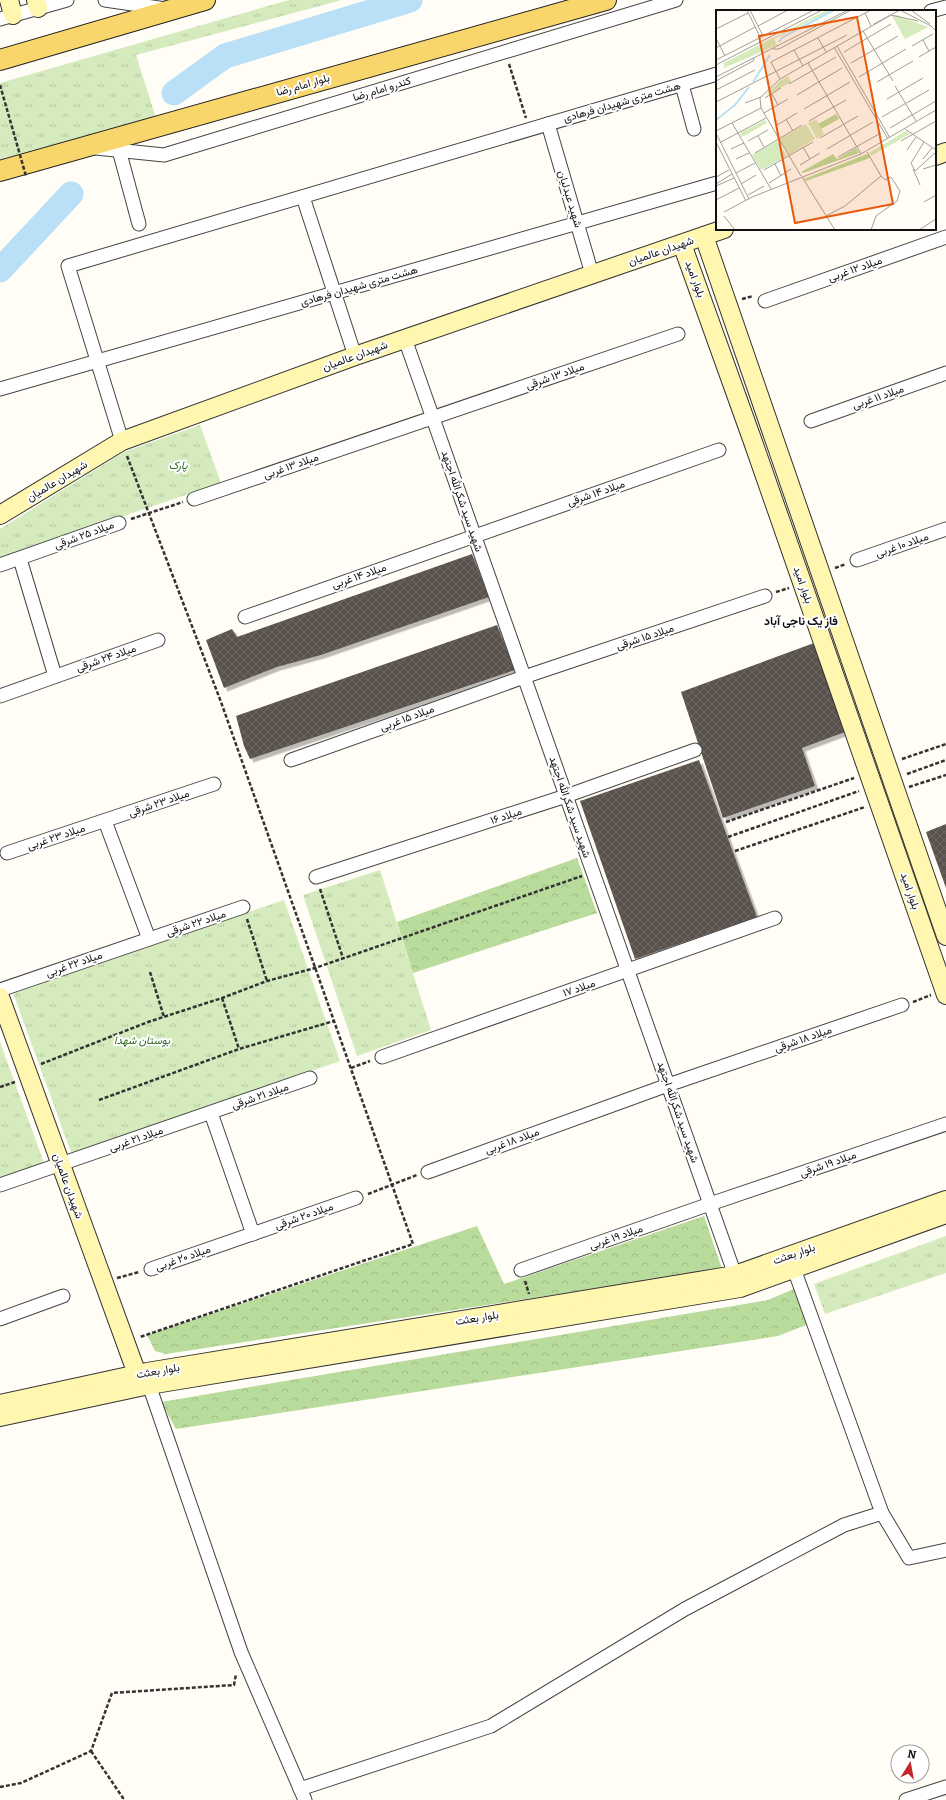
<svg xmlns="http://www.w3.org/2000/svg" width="946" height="1800" viewBox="0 0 946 1800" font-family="Bitter,Vazirmatn,serif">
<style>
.forest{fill:url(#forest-crowns)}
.park{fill:url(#park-tufts)}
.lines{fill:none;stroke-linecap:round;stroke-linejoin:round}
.river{stroke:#b9e0f7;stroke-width:25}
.building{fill:url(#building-cross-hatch);filter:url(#shadow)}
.street-casing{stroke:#444;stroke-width:15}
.secondary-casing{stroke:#333;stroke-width:20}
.primary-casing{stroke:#222;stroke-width:22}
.path{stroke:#333;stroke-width:2.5;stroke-dasharray:4 2;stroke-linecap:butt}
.street{stroke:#fff;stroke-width:13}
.secondary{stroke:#fff6b0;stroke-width:18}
.primary{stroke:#f9d66b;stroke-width:20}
.path-bridge{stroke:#333;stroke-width:2.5;stroke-dasharray:4 2;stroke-linecap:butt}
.labels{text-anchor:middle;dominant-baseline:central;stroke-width:4;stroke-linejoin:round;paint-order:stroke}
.street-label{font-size:11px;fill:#111;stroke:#fff}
.park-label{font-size:11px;font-style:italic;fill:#2f6b1f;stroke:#fff}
.neighbourhood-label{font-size:12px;font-weight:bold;fill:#111;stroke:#fff}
.inset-river{fill:none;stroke:#b9e0f7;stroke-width:2}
.inset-road{fill:none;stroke:#a09f9a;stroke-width:1}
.view{fill:#e8590c;fill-opacity:0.15;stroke:#e8590c;stroke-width:2}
.inset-edge{fill:none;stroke:#111;stroke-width:2}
</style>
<defs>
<pattern id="forest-crowns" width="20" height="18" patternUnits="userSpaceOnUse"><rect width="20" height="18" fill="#b9dc9c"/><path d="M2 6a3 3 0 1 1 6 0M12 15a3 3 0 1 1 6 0" fill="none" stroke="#9ebc85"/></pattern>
<pattern id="park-tufts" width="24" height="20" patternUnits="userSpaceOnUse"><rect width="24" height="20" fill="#d5ebbd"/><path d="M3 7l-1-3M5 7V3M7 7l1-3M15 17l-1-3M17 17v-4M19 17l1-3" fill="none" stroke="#b6c8a1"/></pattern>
<pattern id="building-cross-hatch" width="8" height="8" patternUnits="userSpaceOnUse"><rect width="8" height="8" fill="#5a524d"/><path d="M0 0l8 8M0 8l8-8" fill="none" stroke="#6d6662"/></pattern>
<filter id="shadow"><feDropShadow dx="3.5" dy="3.5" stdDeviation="0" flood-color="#0004"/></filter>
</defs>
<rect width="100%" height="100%" fill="#fffdf5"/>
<g class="forest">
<polygon points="577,858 597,913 413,973 397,922"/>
<polygon points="704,1216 722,1269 166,1354 155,1351 147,1335 477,1226 504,1284"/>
<polygon points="796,1288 809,1324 778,1336 176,1429 161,1402 768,1300"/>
</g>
<g class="park">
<polygon points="289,0 342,0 136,55 156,118 0,159 0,83"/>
<polygon points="200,425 221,483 0,558 0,529 124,452"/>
<polygon points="380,870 431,1030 357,1056 303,895"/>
<polygon points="284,900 340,1061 72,1155 13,993"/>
<polygon points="0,1042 44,1163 0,1177"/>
<polygon points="946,1236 946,1273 825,1314 814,1284"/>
</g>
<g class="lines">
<g class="river">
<polyline points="174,93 225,56 410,0"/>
<polyline points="0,270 71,194"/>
</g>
</g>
<g class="building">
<polygon points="472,554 489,597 321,655 277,667 224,688 206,640 232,629 237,637"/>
<polygon points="497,625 515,670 250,759 244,746 236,716"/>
<polygon points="814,643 845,732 802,748 815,786 723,818 681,692"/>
<polygon points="699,760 757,917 635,959 580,801"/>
<polygon points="946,824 946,888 926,832"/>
</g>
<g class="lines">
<g class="street-casing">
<g id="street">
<polyline points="105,0 166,9"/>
<polyline points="931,11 946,7"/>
<polyline points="0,19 67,0"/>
<polyline points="682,85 694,129"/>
<polyline points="548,124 592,274"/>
<polyline points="96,148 164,155 676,0"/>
<polyline points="119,150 139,224"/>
<polyline points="303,197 355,356"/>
<polyline points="765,301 946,237"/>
<polyline points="405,339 735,1275"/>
<polyline points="0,389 717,183"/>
<polyline points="811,421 946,373"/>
<polyline points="122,441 68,266 717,74"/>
<polyline points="194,499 678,334"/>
<polyline points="20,559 55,676"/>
<polyline points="857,560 946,529"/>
<polyline points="0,565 119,523"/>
<polyline points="245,617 719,450"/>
<polyline points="0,696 158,640"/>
<polyline points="291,760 524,677 765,596"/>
<polyline points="105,821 149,939"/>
<polyline points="7,853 214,784"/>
<polyline points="316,877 566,796 695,750"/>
<polyline points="0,990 243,907"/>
<polyline points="382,1057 775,918"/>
<polyline points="211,1113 253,1234"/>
<polyline points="428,1172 668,1085 902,1005"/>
<polyline points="0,1185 310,1078"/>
<polyline points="151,1269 356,1198"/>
<polyline points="521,1270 710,1204 946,1124"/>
<polyline points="0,1319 63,1296"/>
<polyline points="149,1385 241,1652 305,1800"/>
<polyline points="882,1513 909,1558 946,1550"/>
<polyline points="300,1789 491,1726 685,1609 844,1525 882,1513 794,1269"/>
<polyline points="906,1800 946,1787"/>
</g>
</g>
<g class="secondary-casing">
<g id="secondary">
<polyline points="9,0 13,15"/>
<polyline points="36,0 38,8"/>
<polyline points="935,156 946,152"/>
<polyline points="704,236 946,936"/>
<polyline points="682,244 752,439 946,995"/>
<polyline points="0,515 122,441 355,356 724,229"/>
<polyline points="0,997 137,1374"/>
<polyline points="0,1404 147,1372 735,1275 946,1200"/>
<polyline points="0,1417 149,1385 740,1288 946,1214"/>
</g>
</g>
<g class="primary-casing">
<g id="primary">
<polyline points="0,60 205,0"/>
<polyline points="0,171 606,0"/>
</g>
</g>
<g class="path">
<polyline points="509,64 526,118"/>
<polyline points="742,299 753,296"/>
<polyline points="127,456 221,702 413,1244 140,1337"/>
<polyline points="131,519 183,502"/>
<polyline points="835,568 846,564"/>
<polyline points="776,592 789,588"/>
<polyline points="902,759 946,744"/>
<polyline points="907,774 946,760"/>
<polyline points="909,787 946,775"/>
<polyline points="726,822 854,778"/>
<polyline points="728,837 859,791"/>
<polyline points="735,851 865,807"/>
<polyline points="320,889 343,958"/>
<polyline points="247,919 267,981"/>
<polyline points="150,972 164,1017"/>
<polyline points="222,998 239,1049"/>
<polyline points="913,1002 931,995"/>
<polyline points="41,1064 148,1022 222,998 267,981 315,968 582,876"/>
<polyline points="351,1068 370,1061"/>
<polyline points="0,1087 15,1082"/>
<polyline points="99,1100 239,1049 334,1021"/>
<polyline points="368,1194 417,1175"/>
<polyline points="117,1278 139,1272"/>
<polyline points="525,1281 529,1294"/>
<polyline points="91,1751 123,1798 122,1800"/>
<polyline points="0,1787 21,1783 91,1751 112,1693 234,1685 236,1674"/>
</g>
<use href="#street" class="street"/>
<use href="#secondary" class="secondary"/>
<use href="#primary" class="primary"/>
<polyline class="path-bridge" points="0,85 26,176"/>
</g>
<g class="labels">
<g class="street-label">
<text transform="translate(303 85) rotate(-16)">بلوار امام رضا</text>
<text transform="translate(382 89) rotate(-17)">کندرو امام رضا</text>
<text transform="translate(622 102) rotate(-16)">هشت متری شهیدان فرهادی</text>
<text transform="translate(570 199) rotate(73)">شهید عبدلیان</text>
<text transform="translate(661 251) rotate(-19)">شهیدان عالمیان</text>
<text transform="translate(855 269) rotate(-19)">میلاد ۱۲ غربی</text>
<text transform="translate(695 279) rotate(70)">بلوار امید</text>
<text transform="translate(359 286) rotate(-16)">هشت متری شهیدان فرهادی</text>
<text transform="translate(355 356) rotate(-20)">شهیدان عالمیان</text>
<text transform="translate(555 376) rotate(-19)">میلاد ۱۳ شرقی</text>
<text transform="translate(878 397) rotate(-19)">میلاد ۱۱ غربی</text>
<text transform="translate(291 466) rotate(-19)">میلاد ۱۳ غربی</text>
<text transform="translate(57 481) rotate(-31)">شهیدان عالمیان</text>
<text transform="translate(596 493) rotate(-19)">میلاد ۱۴ شرقی</text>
<text transform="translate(462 501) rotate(71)">شهید سید شکرالله اجتهد</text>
<text transform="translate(84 535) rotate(-20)">میلاد ۲۵ شرقی</text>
<text transform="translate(902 545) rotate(-19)">میلاد ۱۰ غربی</text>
<text transform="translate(359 576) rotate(-19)">میلاد ۱۴ غربی</text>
<text transform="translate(803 585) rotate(71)">بلوار امید</text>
<text transform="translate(645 637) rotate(-18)">میلاد ۱۵ شرقی</text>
<text transform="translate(106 658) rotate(-19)">میلاد ۲۴ شرقی</text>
<text transform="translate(407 718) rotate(-20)">میلاد ۱۵ غربی</text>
<text transform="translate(159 803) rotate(-19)">میلاد ۲۳ شرقی</text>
<text transform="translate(570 807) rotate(71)">شهید سید شکرالله اجتهد</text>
<text transform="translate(506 816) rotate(-18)">میلاد ۱۶</text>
<text transform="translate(56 837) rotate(-18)">میلاد ۲۳ غربی</text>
<text transform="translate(910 891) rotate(71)">بلوار امید</text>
<text transform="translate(196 923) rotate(-18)">میلاد ۲۲ شرقی</text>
<text transform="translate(74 964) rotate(-19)">میلاد ۲۲ غربی</text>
<text transform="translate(579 988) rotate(-19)">میلاد ۱۷</text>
<text transform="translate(803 1039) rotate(-19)">میلاد ۱۸ شرقی</text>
<text transform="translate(260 1096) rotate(-19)">میلاد ۲۱ شرقی</text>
<text transform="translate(678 1112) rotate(71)">شهید سید شکرالله اجتهد</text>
<text transform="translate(136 1139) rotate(-19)">میلاد ۲۱ غربی</text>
<text transform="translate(512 1141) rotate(-20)">میلاد ۱۸ غربی</text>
<text transform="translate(828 1164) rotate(-19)">میلاد ۱۹ شرقی</text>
<text transform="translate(68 1186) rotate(70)">شهیدان عالمیان</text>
<text transform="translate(304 1216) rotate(-19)">میلاد ۲۰ شرقی</text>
<text transform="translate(616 1237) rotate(-19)">میلاد ۱۹ غربی</text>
<text transform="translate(794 1254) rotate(-19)">بلوار بعثت</text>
<text transform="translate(183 1258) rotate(-19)">میلاد ۲۰ غربی</text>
<text transform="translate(477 1318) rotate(-9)">بلوار بعثت</text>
<text transform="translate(158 1371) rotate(-10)">بلوار بعثت</text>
</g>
<g class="park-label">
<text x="178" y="465">پارک</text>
<text x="142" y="1040">بوستان شهدا</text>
</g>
<g class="neighbourhood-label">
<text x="801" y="621">فاز یک ناجی آباد</text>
</g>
</g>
<g transform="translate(716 10)">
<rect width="220" height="220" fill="#fffdf5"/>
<path d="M180,5L212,17L189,29L176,6ZM49,110L51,113L26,127L24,123Z" fill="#d5ebbd"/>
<path d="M120,104L123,109L105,119L102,114ZM140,138L143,143L87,163L85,162L117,144L121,149ZM151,144L154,147L151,149L90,171L88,169Z" fill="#b9dc9c"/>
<path d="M111,0H116L58,29L61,35L8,58V53ZM72,66L75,72L48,87L65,70ZM100,109L108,124L101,129L92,113ZM90,114L99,129L73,145L64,129ZM190,121L194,124L155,146L153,143ZM61,131L71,146L45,160L36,145Z" fill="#d5ebbd"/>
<path class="inset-river" d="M63,32L67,27L118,0M37,72L54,45M0,110L19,95L33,77"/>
<path class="inset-road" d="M31,0L44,27M34,0L47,26M184,0L215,16L220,21M195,0L214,14M149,3L155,16M158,14L184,0M42,16L72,0M0,19L32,3M147,21L177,71M0,28L9,46M102,28L110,42M207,30L213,41M121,36L174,128M196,36L217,24M118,37L172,129M0,38L39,17M57,39H63L135,0M78,40L87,56M128,42L175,14M203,47L220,37M0,50L98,0M92,53L145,144M135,53L182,26M0,55L106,0M0,67L132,0M143,67L190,39M64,69L55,52L155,0M0,71L37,51L38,48M161,72L197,51M73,74L120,47M179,76L200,111M0,80L39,60M56,84L62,95M81,85L126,58M49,88L65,78M171,89L207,68M0,92L131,25M29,93L45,87M88,99L134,72M48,103L72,89M166,107L213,80M70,109L77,121M93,111L130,90M16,113L55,179M61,115L81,103M174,118L220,91M189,119L220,140M0,121L45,98M0,123L33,189M42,126L48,137M104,128L142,106M32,131L52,120M185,131L220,111M0,132L30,191M5,132L50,108M208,132L195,153L199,161L220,142M87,137L94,149M15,139L28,133M111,139L157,112M191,140L200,127M39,143L86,115M122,147L165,123M20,149L33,143M207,149L216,138M59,154L65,166M84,155L104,143M197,159L204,175M207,159L220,155M48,160L97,132M20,163L39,153M85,166L45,98L44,88L64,69L175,5L202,11M0,167L13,160M86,167L119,220M53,173L75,159M0,174L16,164M25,174L40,165M0,176L18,168M32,185L48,176M0,190L23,178M208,192L220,185M8,202L36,187L145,144L220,100M8,206L19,220M110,206L129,196L165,166L151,142M155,220L160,206L181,191L184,181L175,167L169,170L165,166M203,220L220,209"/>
<path class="view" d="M141,7L177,194L79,213L43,26Z"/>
<rect width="220" height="220" class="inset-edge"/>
</g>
<g transform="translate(910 1764) rotate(11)"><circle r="19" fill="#ffffff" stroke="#a0a0a0"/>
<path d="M0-3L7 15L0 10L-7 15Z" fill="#c4262e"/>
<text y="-6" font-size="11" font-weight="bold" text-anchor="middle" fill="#111111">N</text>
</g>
</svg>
